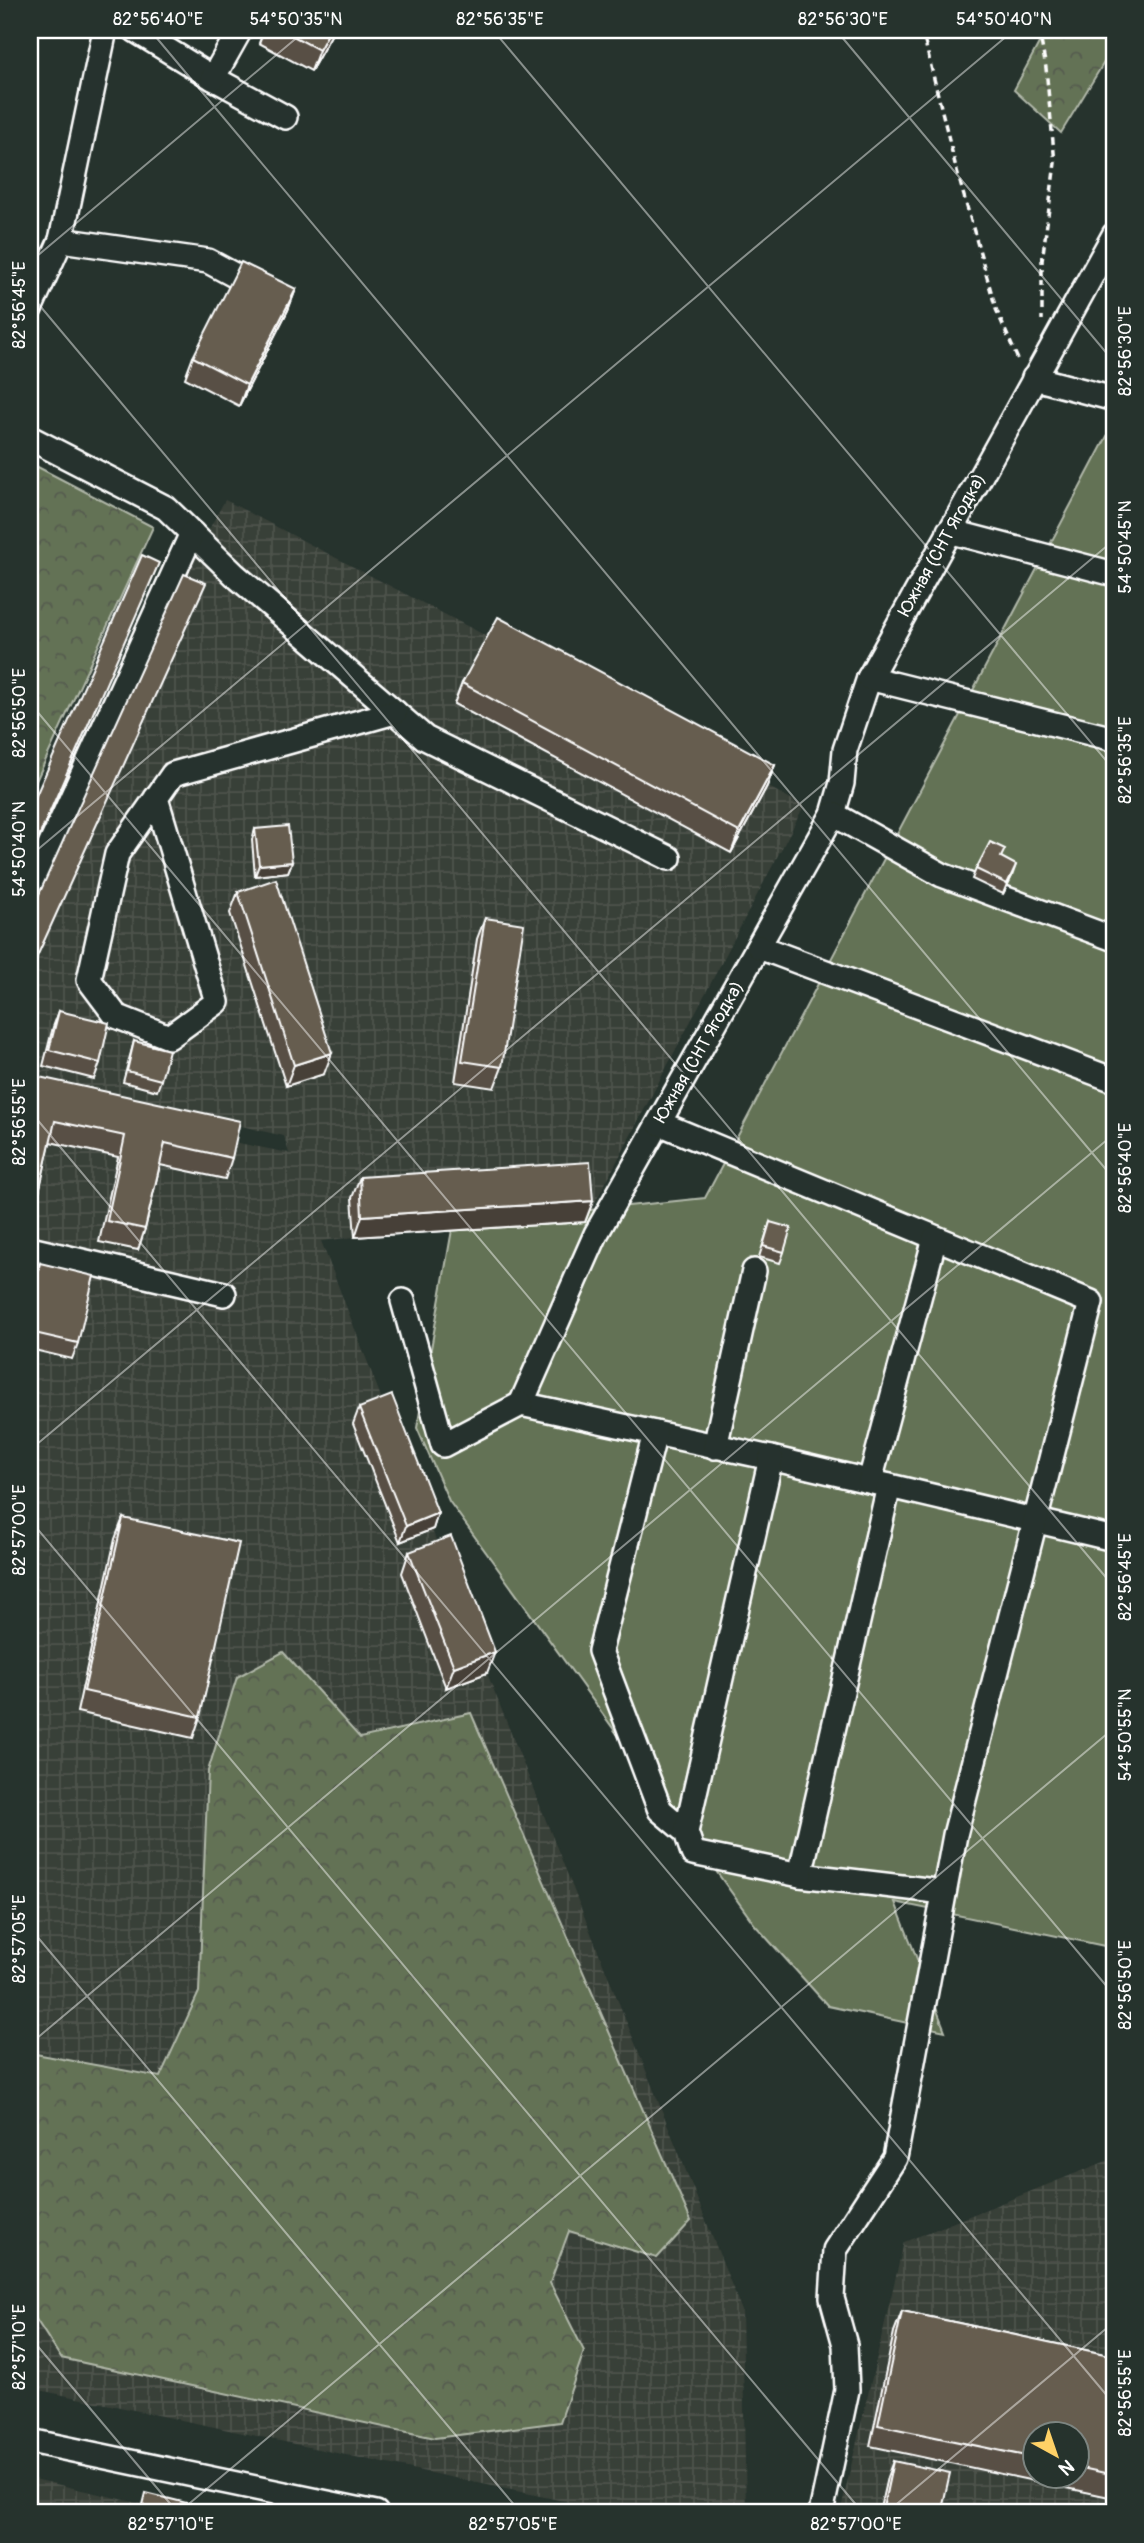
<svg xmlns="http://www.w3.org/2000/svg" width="1144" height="2543" viewBox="0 0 1144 2543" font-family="Pangolin,sans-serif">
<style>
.industrial{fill:url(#industrial-grid);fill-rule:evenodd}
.forest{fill:url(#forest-crowns);stroke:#b1b8aa;stroke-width:2}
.garden{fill:#637254;stroke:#b1b8aa;stroke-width:2}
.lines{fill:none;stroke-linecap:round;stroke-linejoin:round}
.minor-casing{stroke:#fff;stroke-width:28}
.path{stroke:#fff;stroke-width:3.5;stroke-dasharray:7 5;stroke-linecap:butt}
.minor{stroke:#26332d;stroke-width:23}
.wall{fill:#585045;stroke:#fff;stroke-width:2;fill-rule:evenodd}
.shaded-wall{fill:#474138;stroke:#fff;stroke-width:2}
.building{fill:#665d50;stroke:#fff;stroke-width:2}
.ticks{fill:none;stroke:#fff;stroke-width:2;stroke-opacity:0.45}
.labels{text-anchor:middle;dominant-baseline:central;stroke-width:5;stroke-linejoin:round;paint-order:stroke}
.street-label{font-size:18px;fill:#fff;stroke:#26332d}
.neatline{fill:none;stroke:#fff;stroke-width:2.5}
.ticks-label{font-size:18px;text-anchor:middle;fill:#fff}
</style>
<defs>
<pattern id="industrial-grid" width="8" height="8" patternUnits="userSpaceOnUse" patternTransform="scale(1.75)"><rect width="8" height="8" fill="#394038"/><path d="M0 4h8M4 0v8" fill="none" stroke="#4d534c"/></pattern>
<pattern id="forest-crowns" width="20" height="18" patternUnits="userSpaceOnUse" patternTransform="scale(1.75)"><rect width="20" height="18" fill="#637254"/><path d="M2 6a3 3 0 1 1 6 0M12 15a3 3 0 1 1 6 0" fill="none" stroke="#555b4f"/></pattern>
</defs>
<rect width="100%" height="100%" fill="#26332d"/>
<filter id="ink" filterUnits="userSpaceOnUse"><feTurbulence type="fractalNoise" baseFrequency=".0143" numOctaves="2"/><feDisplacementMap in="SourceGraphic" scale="14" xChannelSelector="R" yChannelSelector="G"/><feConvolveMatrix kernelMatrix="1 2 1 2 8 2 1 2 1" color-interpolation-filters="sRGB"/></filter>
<g filter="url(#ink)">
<g class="industrial">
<polygon points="225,500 490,638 804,806 585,1222 355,1237 321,1241 487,1673 742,2311 746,2513 620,2513 30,2388 30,1098 233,1142 289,1153 284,1136 30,1077 30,973 204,589 182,579"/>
<path d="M1114,2158V2513H840L904,2242ZM1036,2434H1078V2476H1036Z"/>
<polygon points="30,2478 181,2513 30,2513"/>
</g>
<g class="forest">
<polygon points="1046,30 1114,30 1114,46 1061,133 1014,90"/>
<polygon points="30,463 153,527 30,794"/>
<polygon points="283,1652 360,1738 471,1713 691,2221 657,2258 569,2231 550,2283 584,2351 560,2422 435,2438 61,2358 30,2310 30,2053 160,2077 199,1992 208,1771 237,1677"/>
</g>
<polygon class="garden" points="1114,423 1114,1948 895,1902 945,2031 828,2006 755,1925 449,1501 417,1428 453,1224 705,1198"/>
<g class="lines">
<g class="minor-casing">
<g id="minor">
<polyline points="135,30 213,78 285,117"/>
<polyline points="213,78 240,30"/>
<polyline points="1114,235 869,678 845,750 842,783 833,814 596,1234 521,1404 771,1458 1114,1539"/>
<polyline points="61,240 208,261 262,290"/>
<polyline points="30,309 61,240 105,30"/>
<polyline points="1034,378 1114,399"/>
<polyline points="30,438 166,508 235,575 425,738 669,858"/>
<polyline points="949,531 1114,574"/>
<polyline points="869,678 1114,739"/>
<polyline points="156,798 217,1002 169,1037 116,1016 89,980 117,854 173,774 395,712"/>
<polyline points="833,814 942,875 1114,939"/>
<polyline points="30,890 192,533"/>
<polyline points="759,947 1114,1080"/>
<polyline points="659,1123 1091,1302 955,1835 895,2158 835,2250 832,2298 845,2345 847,2390 821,2513"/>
<polyline points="30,1249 224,1294"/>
<polyline points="403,1301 443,1445 521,1404"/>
<polyline points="655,1433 600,1651 660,1810 686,1832"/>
<polyline points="715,1447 754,1271"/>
<polyline points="771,1458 686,1832 693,1853 800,1875 944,1892"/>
<polyline points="870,1481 935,1238"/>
<polyline points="800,1875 889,1486"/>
<polyline points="30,2441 376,2513"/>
</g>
</g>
<g class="path">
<polyline points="922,30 956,168 996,309 1019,362"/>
<polyline points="1039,30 1046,68 1055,163 1042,261 1042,320"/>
</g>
<use href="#minor" class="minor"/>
</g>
<g class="wall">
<polygon points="264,30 334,30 311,71 259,43"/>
<polygon points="296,289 288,310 239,406 185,378 193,357"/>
<polygon points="462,683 775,765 767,786 731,853 454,704"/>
<polygon points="255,829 292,862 288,872 255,876 252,840"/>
<polygon points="1002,858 1012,876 1003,894 972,879 976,869"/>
<polygon points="238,892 324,1074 286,1086 230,913"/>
<polygon points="485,918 502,1067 494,1088 455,1082 477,939"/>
<polygon points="59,1011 100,1063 94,1079 43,1066 53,1027"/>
<polygon points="134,1041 161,1080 157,1091 123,1082"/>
<polygon points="30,1076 232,1158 225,1179 160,1165 145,1229 138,1250 99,1242 118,1157 50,1142 36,1205 30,1222"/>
<polygon points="360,1177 593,1201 585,1222 355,1237 352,1198"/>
<polygon points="770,1222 784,1252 780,1263 759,1257"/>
<polygon points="40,1263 78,1343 72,1359 30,1349 30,1297 34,1279"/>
<polygon points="359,1408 438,1513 433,1529 400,1542 353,1424"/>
<polygon points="123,1518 200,1717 193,1738 77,1712 115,1539"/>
<polygon points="409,1552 487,1673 446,1688 402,1573"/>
<path d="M902,2311L1114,2356V2498L870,2446L894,2332ZM1035,2434H1077V2476H1035Z"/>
<polygon points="893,2461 941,2513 879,2513 887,2477"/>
</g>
<g class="shaded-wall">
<polygon points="330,30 334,30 311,71 319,50"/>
<polygon points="296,289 288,310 239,406 247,385"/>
<polygon points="775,765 767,786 731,853 739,832"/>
<polygon points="292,862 288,872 255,876 259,865"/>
<polygon points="1016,865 1012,876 1003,894 1007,884"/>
<polygon points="332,1053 324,1074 286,1086 294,1065"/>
<polygon points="593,1201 585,1222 355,1237 362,1216"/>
<polygon points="438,1513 433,1529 400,1542 406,1526"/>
<polygon points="495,1652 487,1673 446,1688 454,1667"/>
</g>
<g class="building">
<polygon points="282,30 330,30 319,50"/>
<polygon points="241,262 296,289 247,385 193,357"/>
<polygon points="142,555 159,563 30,857 30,809"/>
<polygon points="184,574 206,583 30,972 30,914"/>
<polygon points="498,617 775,765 739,832 462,683"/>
<polygon points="288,826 292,862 259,865 255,829"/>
<polygon points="990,842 1005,849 1001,857 1016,865 1007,884 976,869"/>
<polygon points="276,879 332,1053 294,1065 238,892"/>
<polygon points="485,918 524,924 502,1067 462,1061"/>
<polygon points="59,1011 109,1023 100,1063 49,1050"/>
<polygon points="134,1041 169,1050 161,1080 127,1071"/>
<polygon points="30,1075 240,1121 232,1158 165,1143 145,1229 107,1221 125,1136 55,1121 36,1205 30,1204"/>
<polygon points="590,1162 593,1201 362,1216 360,1177"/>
<polygon points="770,1222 791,1228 784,1252 763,1246"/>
<polygon points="40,1263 94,1276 78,1343 30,1332 30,1306"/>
<polygon points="392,1395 438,1513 406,1526 359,1408"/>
<polygon points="123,1518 239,1543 200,1717 84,1691"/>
<polygon points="451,1536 495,1652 454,1667 409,1552"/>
<polygon points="902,2311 1114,2356 1114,2475 1077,2467 1077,2434 1035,2434 1035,2458 878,2425"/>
<polygon points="893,2461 950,2473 941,2513 882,2513"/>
<polygon points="146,2493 227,2513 141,2513"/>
</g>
</g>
<path class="ticks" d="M150,30L1114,1179M493,30L1114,770M836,30L1114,362M30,262L306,30M30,294L1114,1587M30,703L1114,1995M30,856L1014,30M30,1111L1114,2404M30,1450L1114,540M30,1520L863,2513M30,1928L521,2513M30,2044L1114,1134M30,2337L178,2513M178,2513L1114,1728M886,2513L1114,2322"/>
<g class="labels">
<g class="street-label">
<text transform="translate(942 545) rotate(-61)">Южная (СНТ Ягодка)</text>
<text transform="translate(699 1052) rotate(-60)">Южная (СНТ Ягодка)</text>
</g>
</g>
<rect width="1144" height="2543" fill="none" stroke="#26332d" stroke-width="77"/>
<g transform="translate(1056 2455) rotate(140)"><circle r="33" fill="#26332d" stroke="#7d8581" stroke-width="2"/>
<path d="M0-5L12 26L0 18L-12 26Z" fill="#ffd166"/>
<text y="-10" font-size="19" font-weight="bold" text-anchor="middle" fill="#ffffff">N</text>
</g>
<rect x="38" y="38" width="1068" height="2466" class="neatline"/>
<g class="ticks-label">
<text x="158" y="25">82°56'40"E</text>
<text x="296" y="25">54°50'35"N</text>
<text x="500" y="25">82°56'35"E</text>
<text x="843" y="25">82°56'30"E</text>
<text x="1004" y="25">54°50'40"N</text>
<text transform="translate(19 305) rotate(-90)" y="6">82°56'45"E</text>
<text transform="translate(1125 351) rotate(-90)" y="6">82°56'30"E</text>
<text transform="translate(1125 547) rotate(-90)" y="6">54°50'45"N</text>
<text transform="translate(19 713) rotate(-90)" y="6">82°56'50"E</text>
<text transform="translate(1125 760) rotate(-90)" y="6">82°56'35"E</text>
<text transform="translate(19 849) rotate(-90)" y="6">54°50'40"N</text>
<text transform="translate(19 1122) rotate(-90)" y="6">82°56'55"E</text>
<text transform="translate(1125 1168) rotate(-90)" y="6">82°56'40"E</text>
<text transform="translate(19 1530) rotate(-90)" y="6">82°57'00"E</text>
<text transform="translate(1125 1577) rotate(-90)" y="6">82°56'45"E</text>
<text transform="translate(1125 1735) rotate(-90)" y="6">54°50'55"N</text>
<text transform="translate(19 1939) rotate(-90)" y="6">82°57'05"E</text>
<text transform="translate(1125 1985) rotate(-90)" y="6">82°56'50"E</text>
<text transform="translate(19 2347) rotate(-90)" y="6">82°57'10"E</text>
<text transform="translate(1125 2393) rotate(-90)" y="6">82°56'55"E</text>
<text x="171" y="2530">82°57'10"E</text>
<text x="513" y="2530">82°57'05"E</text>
<text x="856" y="2530">82°57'00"E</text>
</g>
</svg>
